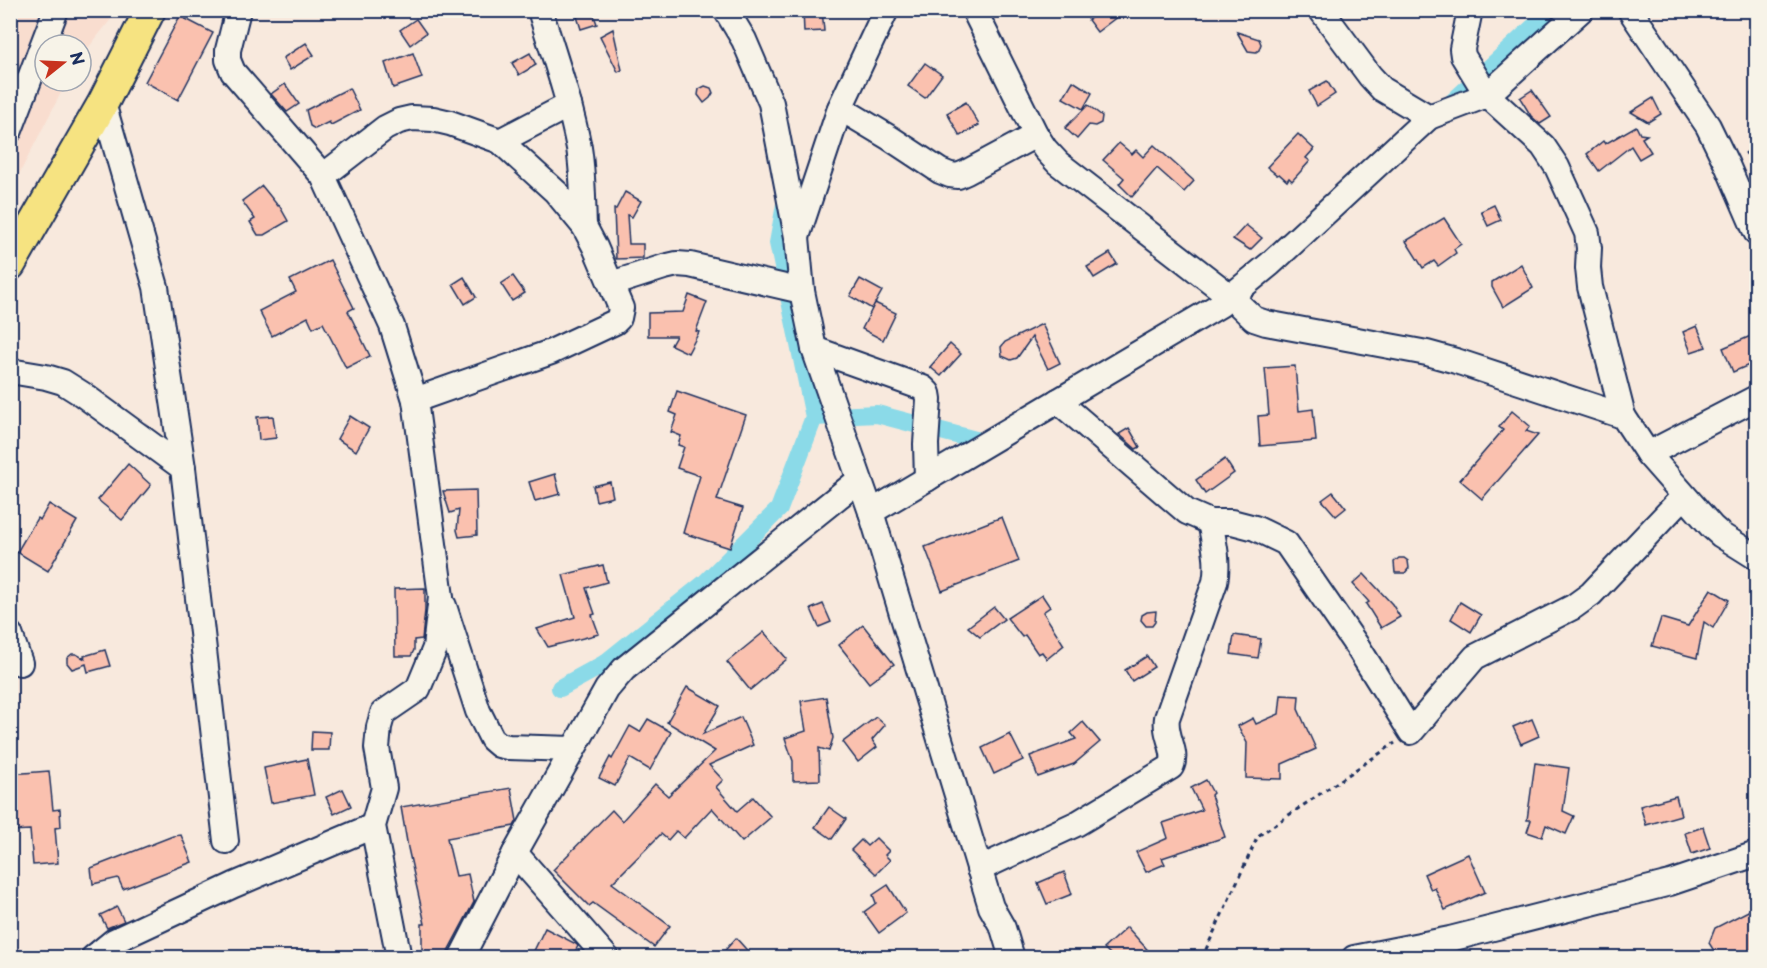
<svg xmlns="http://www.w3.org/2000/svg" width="1767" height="968" viewBox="0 0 1767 968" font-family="'Playpen Sans',sans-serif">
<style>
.built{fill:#f9ddcf}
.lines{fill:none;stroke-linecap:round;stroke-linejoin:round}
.canal{stroke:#8bdae8;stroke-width:18}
.building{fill:#fac1af;stroke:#1b2f5e;stroke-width:1.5}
.minor-casing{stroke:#1b2f5e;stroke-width:28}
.major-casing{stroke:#1b2f5e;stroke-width:34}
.path{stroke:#1b2f5e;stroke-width:3;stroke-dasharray:4.5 4.5;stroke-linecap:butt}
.minor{stroke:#f7f3e8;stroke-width:24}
.major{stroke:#f6e381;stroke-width:30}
</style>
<rect width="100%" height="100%" fill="#f8e9dd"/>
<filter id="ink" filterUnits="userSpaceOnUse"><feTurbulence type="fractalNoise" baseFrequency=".0167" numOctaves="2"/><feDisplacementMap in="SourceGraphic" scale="12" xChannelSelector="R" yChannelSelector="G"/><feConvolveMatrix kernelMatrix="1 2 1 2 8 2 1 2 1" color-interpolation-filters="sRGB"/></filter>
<g filter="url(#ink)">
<polygon class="built" points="11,11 107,11 112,18 81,57 81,45 45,45 45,81 67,81 11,190"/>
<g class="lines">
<g class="canal">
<polyline points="1447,107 1552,10"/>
<polyline points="814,417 877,414 983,442 994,438"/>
<polyline points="560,688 604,664 705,583 779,509 814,417 778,243 786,199"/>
</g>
</g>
<g class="building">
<polygon points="575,10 592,10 597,24 581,29"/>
<polygon points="803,10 822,10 824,31 804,32"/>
<polygon points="1102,10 1126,10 1097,32 1088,20"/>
<polygon points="180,16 213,33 178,100 145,82"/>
<polygon points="416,19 426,33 410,45 400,30"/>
<polygon points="613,29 622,70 618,72 600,36"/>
<polygon points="1237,32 1259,39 1261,44 1259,50 1256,52 1248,51"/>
<polygon points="306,43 314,55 290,70 283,58"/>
<polygon points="413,53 422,78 393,88 385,63"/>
<polygon points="530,53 536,65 519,75 512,63"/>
<polygon points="925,63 942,75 925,98 908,86"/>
<polygon points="1073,81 1092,93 1083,109 1063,98"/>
<polygon points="1327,81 1335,94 1317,106 1309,91"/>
<polygon points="285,84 299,104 287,112 271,94"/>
<polygon points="705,86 711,88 713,93 710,98 704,103 698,95 699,89"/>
<polygon points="349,88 360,110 331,125 329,122 315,129 310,126 306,110"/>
<polygon points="1532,90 1551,117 1540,124 1531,116 1520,98"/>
<polygon points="1653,98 1661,114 1648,122 1631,112"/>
<polygon points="966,102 979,125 960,136 947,113"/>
<polygon points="1088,105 1102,116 1101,123 1095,126 1089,125 1077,139 1065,128"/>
<polygon points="1636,126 1640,134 1647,135 1642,138 1651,152 1639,159 1631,146 1599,171 1587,154 1603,141 1605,144"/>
<polygon points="1298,134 1314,149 1306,158 1310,161 1292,181 1289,178 1287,181 1279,174 1277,175 1267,167"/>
<polygon points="1119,143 1132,154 1136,150 1143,157 1154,145 1194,181 1184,192 1157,168 1132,197 1119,184 1124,178 1103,160"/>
<polygon points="262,186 278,206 279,205 288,221 264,235 258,235 250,222 255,219 242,201"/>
<polygon points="625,192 641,201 632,217 627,215 629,244 643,244 643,258 616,259 614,209 616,209"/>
<polygon points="1494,205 1501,220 1488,226 1481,211"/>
<polygon points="1444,218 1461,244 1454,249 1456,253 1438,266 1434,261 1423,268 1406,241"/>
<polygon points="1246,225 1262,238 1250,250 1233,239"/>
<polygon points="1110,253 1117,264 1094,278 1087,267"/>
<polygon points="330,260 354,308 348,311 370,356 346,368 323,323 313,328 308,317 272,336 259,311 296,292 290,280"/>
<polygon points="1521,264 1533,288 1503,307 1492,287 1492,282"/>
<polygon points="513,276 525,293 512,301 501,284"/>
<polygon points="464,277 476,297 465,304 453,284"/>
<polygon points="860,279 882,291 872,309 850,296"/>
<polygon points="689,295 707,302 696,331 699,332 688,353 671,345 676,336 648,336 648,313 683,312"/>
<polygon points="875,303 896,313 883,340 862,329"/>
<polygon points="1042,324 1060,363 1048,369 1032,337 1017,358 1011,360 1002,356 1001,347 1005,342"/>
<polygon points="1697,326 1706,347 1691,352 1683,332"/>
<polygon points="1753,335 1756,345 1756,362 1733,372 1723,348"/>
<polygon points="950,344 961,354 941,376 930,367"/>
<polygon points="1295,366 1299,411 1313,409 1316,441 1260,446 1258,416 1269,415 1265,368"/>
<polygon points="677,391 746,415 717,500 743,508 730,548 683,533 700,476 677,468 684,447 678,445 681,436 671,432 677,415 670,412"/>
<polygon points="1512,411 1530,426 1526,431 1538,435 1482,499 1460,480 1503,430 1499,427"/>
<polygon points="273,416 276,438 259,440 257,417"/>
<polygon points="350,416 369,428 356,451 337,439"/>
<polygon points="1129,428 1140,447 1136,449 1119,434"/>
<polygon points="1225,459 1234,473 1205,494 1196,480"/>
<polygon points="128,464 151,485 122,520 98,500"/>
<polygon points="555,474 560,494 535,501 529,482"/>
<polygon points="610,482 613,497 596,501 593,486"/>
<polygon points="476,490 477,535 459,537 457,530 459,510 450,513 443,491"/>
<polygon points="1333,492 1346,508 1336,516 1322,500"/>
<polygon points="49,504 77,521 48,571 17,552 37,518 40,520"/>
<polygon points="1002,517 1019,561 942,591 925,547"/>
<polygon points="1399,558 1404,558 1408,561 1409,568 1405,573 1395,573 1394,562"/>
<polygon points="603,565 607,582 586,588 595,614 592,615 599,634 548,647 537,629 575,617 563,575"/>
<polygon points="1364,574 1392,604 1400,617 1381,628 1366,604 1369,602 1353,584"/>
<polygon points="425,588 425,610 422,639 414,640 414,650 411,656 395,656 394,589"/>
<polygon points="1711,589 1729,600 1713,628 1704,622 1697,658 1652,646 1661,618 1688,626"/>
<polygon points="1042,595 1050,607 1043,612 1064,645 1047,659 1042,652 1038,654 1025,635 1022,637 1007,618"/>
<polygon points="1460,602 1481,615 1471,632 1451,619"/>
<polygon points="823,604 831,622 819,627 811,609"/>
<polygon points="994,607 1004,619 980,637 968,627"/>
<polygon points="1156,611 1155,622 1152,626 1146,626 1141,620 1142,615 1147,612"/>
<polygon points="863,625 894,664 869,683 839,645"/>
<polygon points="764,632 787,659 750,690 727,662"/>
<polygon points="1234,635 1261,639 1258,658 1231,654"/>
<polygon points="105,650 110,666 88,672 86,664 72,669 67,663 67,658 72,654 76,654 85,659 84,656"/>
<polygon points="1147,656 1154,667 1132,681 1125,670"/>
<polygon points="687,687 720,706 703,734 741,717 753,745 709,765 723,780 716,787 737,811 753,797 771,817 742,842 712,808 684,838 676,831 668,840 661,834 612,883 670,926 654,947 593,903 589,906 553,870 612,810 622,821 655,784 668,796 715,751 667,722"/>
<polygon points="1281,695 1299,696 1298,709 1316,749 1282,764 1282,779 1246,778 1247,743 1238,726 1253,718 1256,724 1279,714"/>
<polygon points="826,697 833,738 829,751 819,748 820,780 793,781 793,761 785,738 806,731 801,701"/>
<polygon points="876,717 885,725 872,740 877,747 858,762 843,742"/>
<polygon points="648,719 671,732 650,770 630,758 615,786 599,778 610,757 612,759 630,726 640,732"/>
<polygon points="1532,719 1539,736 1521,744 1513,727"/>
<polygon points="1083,722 1100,742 1074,764 1038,777 1030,756 1076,739 1071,733"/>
<polygon points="312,731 330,732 329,750 311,750"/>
<polygon points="1010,734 1023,760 994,774 982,748"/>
<polygon points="307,759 314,795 271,803 264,768"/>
<polygon points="1535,763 1569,768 1563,811 1574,816 1566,834 1546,825 1542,837 1527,832 1531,820 1527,820"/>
<polygon points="49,771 53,810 60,809 61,827 55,828 58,863 33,865 30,830 10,831 10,813 15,813 11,774"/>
<polygon points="1206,780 1213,793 1211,795 1225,837 1162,858 1165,864 1146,872 1136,852 1168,838 1163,823 1202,810 1191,788"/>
<polygon points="511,788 517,821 514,826 447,838 456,876 468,874 474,902 448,951 447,957 422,957 422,924 425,924 408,848 401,807"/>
<polygon points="343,789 351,806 334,814 326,797"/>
<polygon points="1676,796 1681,815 1646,825 1640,806"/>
<polygon points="829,807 846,819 832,839 815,827"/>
<polygon points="1703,827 1710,848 1692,854 1685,833"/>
<polygon points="181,835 192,862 123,889 118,878 93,884 91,868 173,836"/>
<polygon points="876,838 889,851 885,855 890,860 876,874 851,850 861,840 867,846"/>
<polygon points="1468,854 1485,892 1445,910 1435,888 1431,890 1424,874"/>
<polygon points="1064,872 1072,894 1047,904 1038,883"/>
<polygon points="888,885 906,913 879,933 864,912 876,903 873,895"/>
<polygon points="117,907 124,921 107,928 100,915"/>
<polygon points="1756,907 1756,957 1721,957 1716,954 1709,943 1715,928"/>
<polygon points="1127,927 1154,957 1113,957 1104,948"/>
<polygon points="545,928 576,944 578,946 572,957 531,957"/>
<polygon points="736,938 753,957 719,957"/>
</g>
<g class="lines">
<g class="minor-casing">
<g id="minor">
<polyline points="238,10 228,50 228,60 233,72 323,176 392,326 415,400 441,597 435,648 418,689 383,713 379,727 377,748 384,788 373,826 399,958"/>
<path d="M540,10C554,56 570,101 579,148C583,173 583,200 584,226"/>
<polyline points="726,10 744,40 771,103 797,237 802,291 814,349 871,512 991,907 1003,928 1012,958"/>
<polyline points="974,10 1036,135 1045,149 1058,163 1230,296 1254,319 1266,323 1427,353 1456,361 1623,416 1648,454 1756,398"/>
<polyline points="1321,10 1370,76 1382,89 1429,117"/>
<polyline points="1470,10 1462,49 1463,56 1487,95 1543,146 1557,167 1587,233 1589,248 1588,268 1590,287 1623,416"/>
<polyline points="1630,10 1708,126 1727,165 1756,232"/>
<polyline points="103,103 156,287 183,468 226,841"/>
<polyline points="840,108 890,138 940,171 950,175 958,176 967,172 1036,135"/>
<polyline points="10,130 56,10"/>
<polyline points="500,141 569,105"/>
<polyline points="323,176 385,128 399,121 412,118 433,119 450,123 500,141 556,192 584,226 595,247 621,308 619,318 615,322 551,352 415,400"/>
<polyline points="798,234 840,108 886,10"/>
<polyline points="611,284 664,267 677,264 690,265 802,291"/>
<polyline points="814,349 923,388 928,393 929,399 926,444 927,479"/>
<polyline points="10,371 46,377 63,382 82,394 183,468"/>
<polyline points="1058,401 1187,512 1210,522 1232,522 1255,528 1286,543 1359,649 1411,732 1475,657 1573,607 1591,594 1684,496"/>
<polyline points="1648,454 1712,527 1721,535 1756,557"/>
<polyline points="871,512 1220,305 1270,264 1429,117 1487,95 1581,10"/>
<polyline points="444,606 478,711 492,739 499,745 508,747 573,749"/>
<polyline points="10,634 20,663"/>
<polyline points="515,853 607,958"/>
<path d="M979,869L1078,823L1171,767C1179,752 1164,737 1167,718L1215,582C1219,562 1214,542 1210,522"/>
<polyline points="93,958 114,941 234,885 373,826"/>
<polyline points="461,958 515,853 607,689 624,669 859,480"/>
<polyline points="1354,958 1450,939 1670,883 1756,854"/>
</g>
</g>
<g class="major-casing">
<polyline id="major" points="10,265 103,103 150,10"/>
</g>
<g class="path">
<polyline points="1745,154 1756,147"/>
<polyline points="1202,958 1258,836 1395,743"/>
</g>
<use href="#minor" class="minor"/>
<use href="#major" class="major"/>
</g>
</g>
<rect width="1767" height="968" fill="none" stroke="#f7f3e8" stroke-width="36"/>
<rect x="18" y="18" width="1731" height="932" fill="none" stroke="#1b2f5e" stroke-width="2" filter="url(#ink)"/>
<g transform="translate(63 63) rotate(72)"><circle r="28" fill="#f7f3e8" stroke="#9fa5b1" stroke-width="1.5"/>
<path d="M0-4.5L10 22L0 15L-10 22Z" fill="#c8321e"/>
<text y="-9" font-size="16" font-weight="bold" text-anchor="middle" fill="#1b2f5e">N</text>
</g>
</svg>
